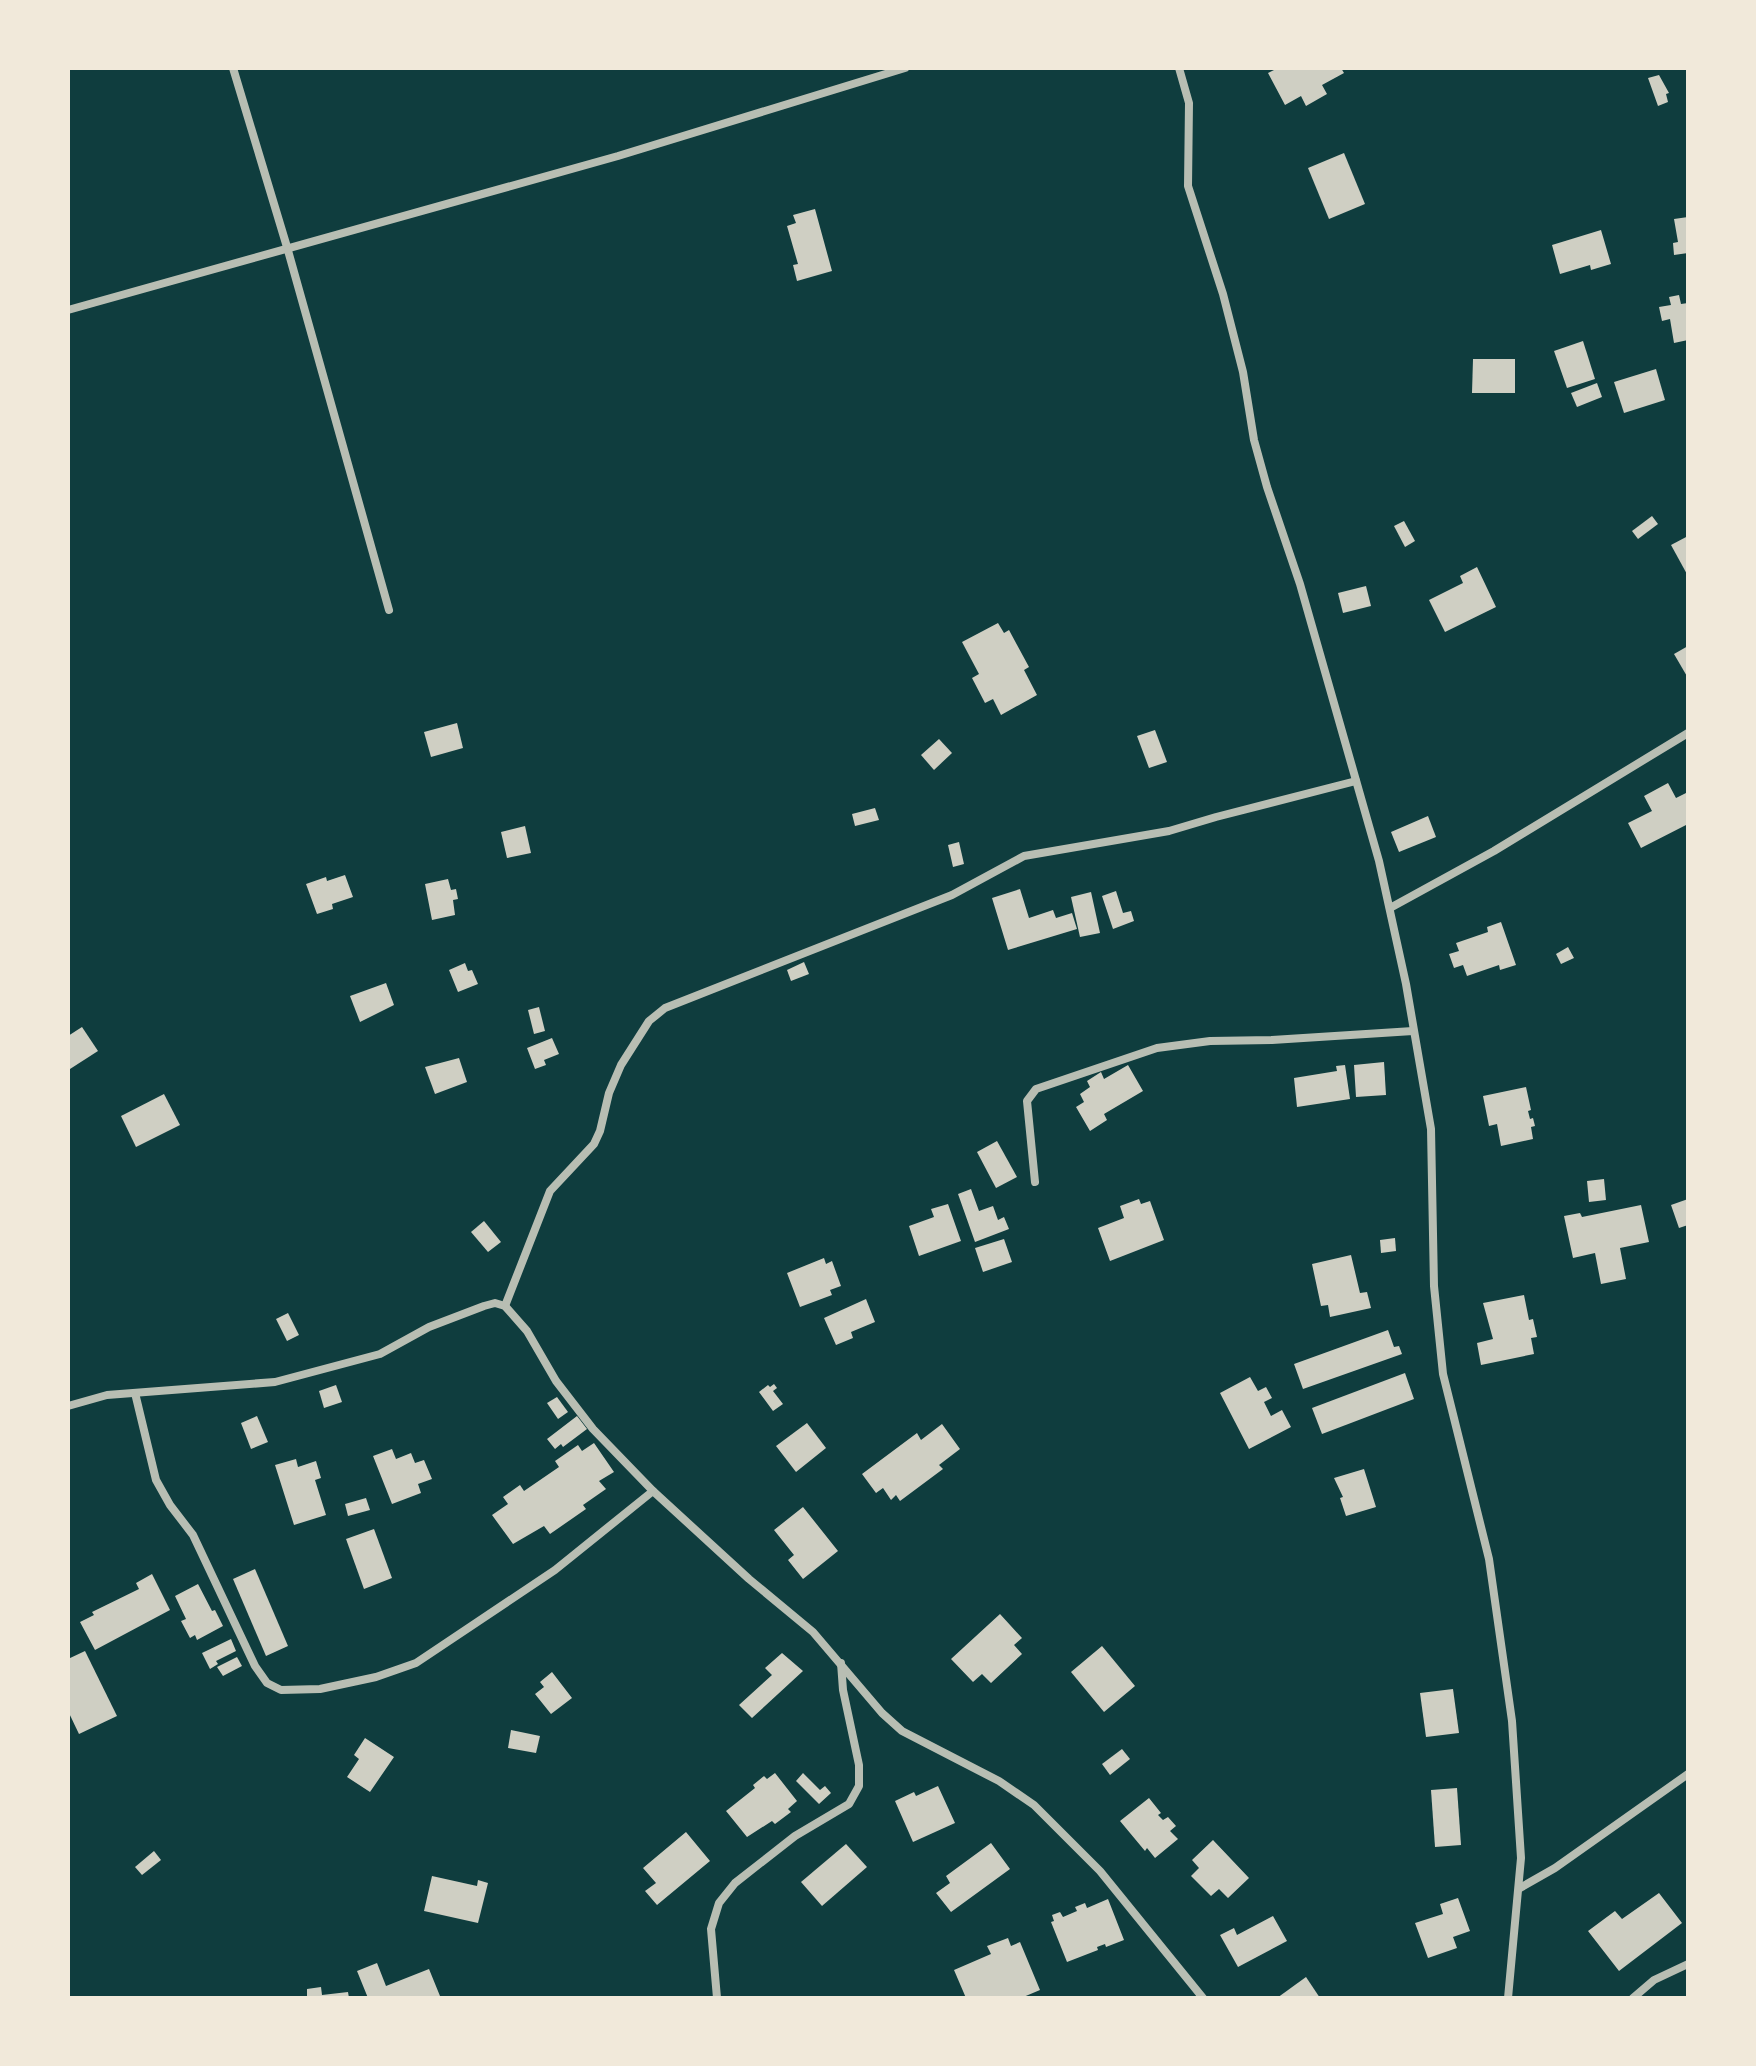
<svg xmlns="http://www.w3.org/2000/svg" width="1756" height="2066" viewBox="0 0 1756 2066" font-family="'DejaVu Sans',sans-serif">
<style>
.building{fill:#cfcfc3}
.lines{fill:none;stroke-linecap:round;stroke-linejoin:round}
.minor{stroke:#b8beb3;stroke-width:8}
</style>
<rect width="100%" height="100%" fill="#0f3d3e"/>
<g class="building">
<polygon points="1278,68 1341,68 1344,73 1322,85 1327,94 1306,106 1301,96 1285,105 1268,73"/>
<polygon points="1659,75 1669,93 1666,94 1668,102 1658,106 1648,78"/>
<polygon points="1344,153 1365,204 1329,219 1308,168"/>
<polygon points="815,209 832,271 797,281 793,265 798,264 787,226 796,223 793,215"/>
<polygon points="1688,217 1688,253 1674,255 1673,243 1678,242 1674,219"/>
<polygon points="1601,230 1611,264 1591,270 1590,265 1560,274 1552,245"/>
<polygon points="1679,295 1681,304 1688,303 1688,340 1674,343 1670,319 1662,321 1659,307 1671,305 1669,297"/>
<polygon points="1583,341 1595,379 1567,388 1554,351"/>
<polygon points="1473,359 1515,359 1515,393 1472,393"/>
<polygon points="1656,369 1665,400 1624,413 1614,382"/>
<polygon points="1597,383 1602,397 1577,407 1571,393"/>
<polygon points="1652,516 1658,524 1638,539 1632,531"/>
<polygon points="1404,521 1415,541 1405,547 1394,526"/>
<polygon points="1688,536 1688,576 1671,545"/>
<polygon points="1477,567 1496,607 1445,632 1429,600 1463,583 1460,576"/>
<polygon points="1366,586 1371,606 1343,613 1338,593"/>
<polygon points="998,623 1004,633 1009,630 1029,667 1024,670 1037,695 1001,715 993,699 985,703 972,678 979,674 962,642"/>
<polygon points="1688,646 1688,678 1674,654"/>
<polygon points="457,723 463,748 431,757 424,732"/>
<polygon points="1155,730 1167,762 1149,768 1137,736"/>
<polygon points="939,739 952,753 934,770 921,755"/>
<polygon points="1668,783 1676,798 1688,792 1688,824 1641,848 1628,823 1652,811 1644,796"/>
<polygon points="875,808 879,820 855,826 852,814"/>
<polygon points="1428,816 1436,837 1399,852 1391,832"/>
<polygon points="525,826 531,853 507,858 501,832"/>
<polygon points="959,842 964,864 953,867 948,845"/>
<polygon points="345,875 353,897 332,904 333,909 317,914 306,884 326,877 327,881"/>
<polygon points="448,879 451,890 456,889 458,899 453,900 455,915 432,920 425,884"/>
<polygon points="1020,889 1029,918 1053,910 1056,918 1072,913 1077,929 1008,950 992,898"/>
<polygon points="1116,891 1123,913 1131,911 1134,921 1113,929 1102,896"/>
<polygon points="1091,892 1100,933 1080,937 1071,897"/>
<polygon points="1501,922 1516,965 1500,970 1499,965 1467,976 1463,965 1454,968 1449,954 1459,951 1456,943 1488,932 1487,927"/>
<polygon points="1568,947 1574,958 1561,964 1556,954"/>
<polygon points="804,962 809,974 791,981 787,970"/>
<polygon points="465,963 468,971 472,970 478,984 458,992 449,970"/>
<polygon points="386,983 394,1005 360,1022 350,996"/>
<polygon points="539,1007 545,1031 534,1034 528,1010"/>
<polygon points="82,1027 98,1051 70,1069 68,1066 68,1036"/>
<polygon points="552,1038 559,1054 544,1060 546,1065 535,1069 527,1048"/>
<polygon points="459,1058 467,1082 435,1094 425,1067"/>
<polygon points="1384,1062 1386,1095 1356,1097 1354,1065"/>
<polygon points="1128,1065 1143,1091 1104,1114 1107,1120 1090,1131 1076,1107 1084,1102 1080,1094 1090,1087 1087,1081 1101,1072 1104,1079"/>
<polygon points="1345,1065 1350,1099 1297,1107 1294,1078 1337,1071 1336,1066"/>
<polygon points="1526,1087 1531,1110 1528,1111 1530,1119 1533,1118 1535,1126 1531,1127 1533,1139 1501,1146 1497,1124 1489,1126 1483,1096"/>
<polygon points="164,1094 180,1125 136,1147 121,1116"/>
<polygon points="997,1141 1017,1177 996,1188 977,1152"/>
<polygon points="1604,1179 1606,1200 1589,1202 1587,1181"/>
<polygon points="971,1189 979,1211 993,1206 998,1220 1004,1217 1009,1229 975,1242 958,1194"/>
<polygon points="1139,1199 1141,1204 1150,1201 1164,1240 1110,1261 1098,1228 1124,1218 1120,1206"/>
<polygon points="1688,1199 1688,1225 1679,1228 1671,1205"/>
<polygon points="948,1204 961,1241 919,1256 909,1226 934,1217 931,1209"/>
<polygon points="1641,1205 1649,1242 1620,1248 1626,1279 1601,1284 1595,1253 1573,1258 1564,1216 1580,1213 1582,1217"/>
<polygon points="484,1221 501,1242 488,1252 471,1232"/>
<polygon points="1395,1238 1396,1251 1381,1253 1380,1240"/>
<polygon points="1004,1239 1012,1262 983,1272 975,1248"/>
<polygon points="1351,1255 1360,1293 1367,1292 1371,1308 1330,1317 1328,1305 1321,1306 1312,1264"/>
<polygon points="824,1258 826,1264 832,1261 841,1286 830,1290 832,1295 800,1307 787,1273"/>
<polygon points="1524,1295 1529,1320 1533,1319 1537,1337 1531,1338 1534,1354 1481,1365 1477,1343 1493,1339 1483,1303"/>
<polygon points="866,1299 875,1322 851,1332 853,1338 836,1345 824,1318"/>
<polygon points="288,1313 299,1335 287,1341 276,1319"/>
<polygon points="1388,1330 1394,1347 1399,1346 1402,1354 1303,1389 1294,1364"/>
<polygon points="1405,1373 1414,1399 1322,1434 1312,1408"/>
<polygon points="1250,1377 1258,1391 1266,1387 1272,1398 1264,1402 1271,1416 1282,1410 1291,1427 1249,1449 1220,1393"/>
<polygon points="774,1384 777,1388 773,1391 783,1404 773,1411 759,1392 768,1385 770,1387"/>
<polygon points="336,1385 342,1402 324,1408 319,1391"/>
<polygon points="557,1397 568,1412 558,1419 547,1403"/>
<polygon points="257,1416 268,1442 251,1449 241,1423"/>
<polygon points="577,1416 587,1429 563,1447 561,1444 555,1449 547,1439"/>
<polygon points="807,1423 826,1448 796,1472 776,1446"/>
<polygon points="942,1424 960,1449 939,1465 943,1469 900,1501 896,1495 891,1500 883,1488 876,1493 862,1474 917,1433 921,1440"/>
<polygon points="594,1443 614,1472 599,1481 606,1489 583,1505 586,1509 550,1534 544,1526 513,1544 492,1515 508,1504 503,1497 520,1485 524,1491 559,1467 555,1461 578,1445 582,1451"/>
<polygon points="392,1449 396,1459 411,1453 415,1463 424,1460 432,1479 418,1484 421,1493 392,1504 373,1456"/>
<polygon points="296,1459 298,1467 316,1461 321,1478 315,1480 326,1515 294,1525 275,1465"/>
<polygon points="1364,1469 1376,1507 1346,1516 1340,1498 1343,1497 1334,1478"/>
<polygon points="366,1498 370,1510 348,1516 345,1504"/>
<polygon points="803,1507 838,1551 803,1579 788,1560 794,1555 774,1530"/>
<polygon points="374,1529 392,1578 364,1589 346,1539"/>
<polygon points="255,1569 288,1646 266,1656 233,1579"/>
<polygon points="152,1574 170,1610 95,1650 80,1622 94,1615 92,1612 139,1589 136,1583"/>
<polygon points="198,1584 212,1611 215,1610 223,1626 197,1640 195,1635 190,1638 181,1621 186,1619 175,1596"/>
<polygon points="1000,1614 1022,1638 1014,1645 1022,1654 991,1683 982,1674 973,1682 951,1659"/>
<polygon points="231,1639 236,1651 216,1661 218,1664 210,1669 202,1653"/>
<polygon points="1102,1646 1135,1686 1104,1712 1071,1672"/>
<polygon points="85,1651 117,1716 79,1734 68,1711 68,1659"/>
<polygon points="782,1653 803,1671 752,1718 739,1705 772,1675 765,1668"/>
<polygon points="237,1657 242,1666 223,1676 217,1667"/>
<polygon points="552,1672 572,1698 551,1714 535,1694 544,1687 540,1682"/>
<polygon points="1453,1689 1459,1733 1426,1737 1420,1693"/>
<polygon points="511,1730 540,1736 536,1753 508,1748"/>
<polygon points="365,1738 394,1757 370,1792 347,1777 359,1759 354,1755"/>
<polygon points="1122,1749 1130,1759 1110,1775 1102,1764"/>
<polygon points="775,1773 797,1801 788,1809 791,1812 775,1824 772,1821 747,1837 726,1811 755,1788 753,1785 764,1776 767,1779"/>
<polygon points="803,1773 820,1790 825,1786 831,1793 819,1804 796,1781"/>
<polygon points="938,1786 955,1823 913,1842 895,1801 914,1792 916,1796"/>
<polygon points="1457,1788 1461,1845 1435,1847 1431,1790"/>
<polygon points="1149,1798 1161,1813 1158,1815 1163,1820 1168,1817 1176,1826 1170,1831 1178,1839 1155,1858 1147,1848 1145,1851 1120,1821"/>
<polygon points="686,1832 710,1861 657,1905 645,1891 656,1883 643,1868"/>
<polygon points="1213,1840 1249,1878 1228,1898 1219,1889 1211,1896 1191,1876 1199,1868 1192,1860"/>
<polygon points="991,1843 1010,1869 951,1912 936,1893 950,1883 946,1876"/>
<polygon points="846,1844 867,1867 822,1906 801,1882"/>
<polygon points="154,1851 161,1860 142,1875 135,1867"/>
<polygon points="432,1876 477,1886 478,1880 488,1883 478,1923 424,1911"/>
<polygon points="1659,1893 1682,1923 1619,1971 1588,1931 1615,1911 1622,1919"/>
<polygon points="1458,1898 1470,1931 1453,1937 1457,1948 1428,1958 1415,1923 1443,1914 1440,1904"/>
<polygon points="1108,1899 1124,1940 1106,1947 1105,1944 1097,1947 1098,1950 1067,1962 1051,1922 1054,1921 1052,1915 1060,1912 1063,1917 1077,1911 1075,1907 1085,1903 1087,1908"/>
<polygon points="1273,1916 1287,1941 1238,1967 1220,1935 1234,1928 1237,1935"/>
<polygon points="1008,1938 1011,1946 1020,1942 1040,1990 1021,1998 966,1998 954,1970 991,1954 987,1946"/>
<polygon points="377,1963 386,1986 429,1969 440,1996 368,1998 357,1971"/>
<polygon points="1306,1977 1320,1998 1277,1998"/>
<polygon points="321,1987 322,1995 348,1992 349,1998 307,1998 307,1989"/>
</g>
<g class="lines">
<g class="minor">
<polyline points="233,68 287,247 389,610"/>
<polyline points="1179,68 1189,103 1188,186 1223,294 1243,372 1254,440 1267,487 1300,584 1379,861 1406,984 1431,1129 1434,1286 1443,1374 1489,1559 1512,1721 1521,1858 1508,1998"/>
<polyline points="68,310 618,156 905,68"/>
<polyline points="1390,908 1494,851 1688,733"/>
<polyline points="1035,1182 1027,1101 1036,1089 1157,1048 1210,1041 1272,1040 1413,1031"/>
<polyline points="505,1306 550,1191 594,1144 600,1131 609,1093 621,1065 649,1021 665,1008 952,895 1024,856 1169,831 1216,817 1356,781"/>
<polyline points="135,1393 156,1480 170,1505 193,1535 255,1666 267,1683 281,1690 320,1689 376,1677 416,1663 555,1570 653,1491"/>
<polyline points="68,1406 107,1395 275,1382 380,1354 429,1327 484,1306 495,1303 505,1306 527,1331 556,1381 593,1429 653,1491 749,1579 813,1632 882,1713 902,1731 999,1781 1034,1805 1100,1871 1203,1998"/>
<polyline points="1520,1888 1555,1868 1688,1774"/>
<polyline points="717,1998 711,1929 719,1903 735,1883 795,1836 849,1804 859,1786 859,1765 843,1690 841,1663"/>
<polyline points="1633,1998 1654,1980 1688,1964"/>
</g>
</g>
<rect width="1756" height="2066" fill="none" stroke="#f1e9da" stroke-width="140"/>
</svg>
